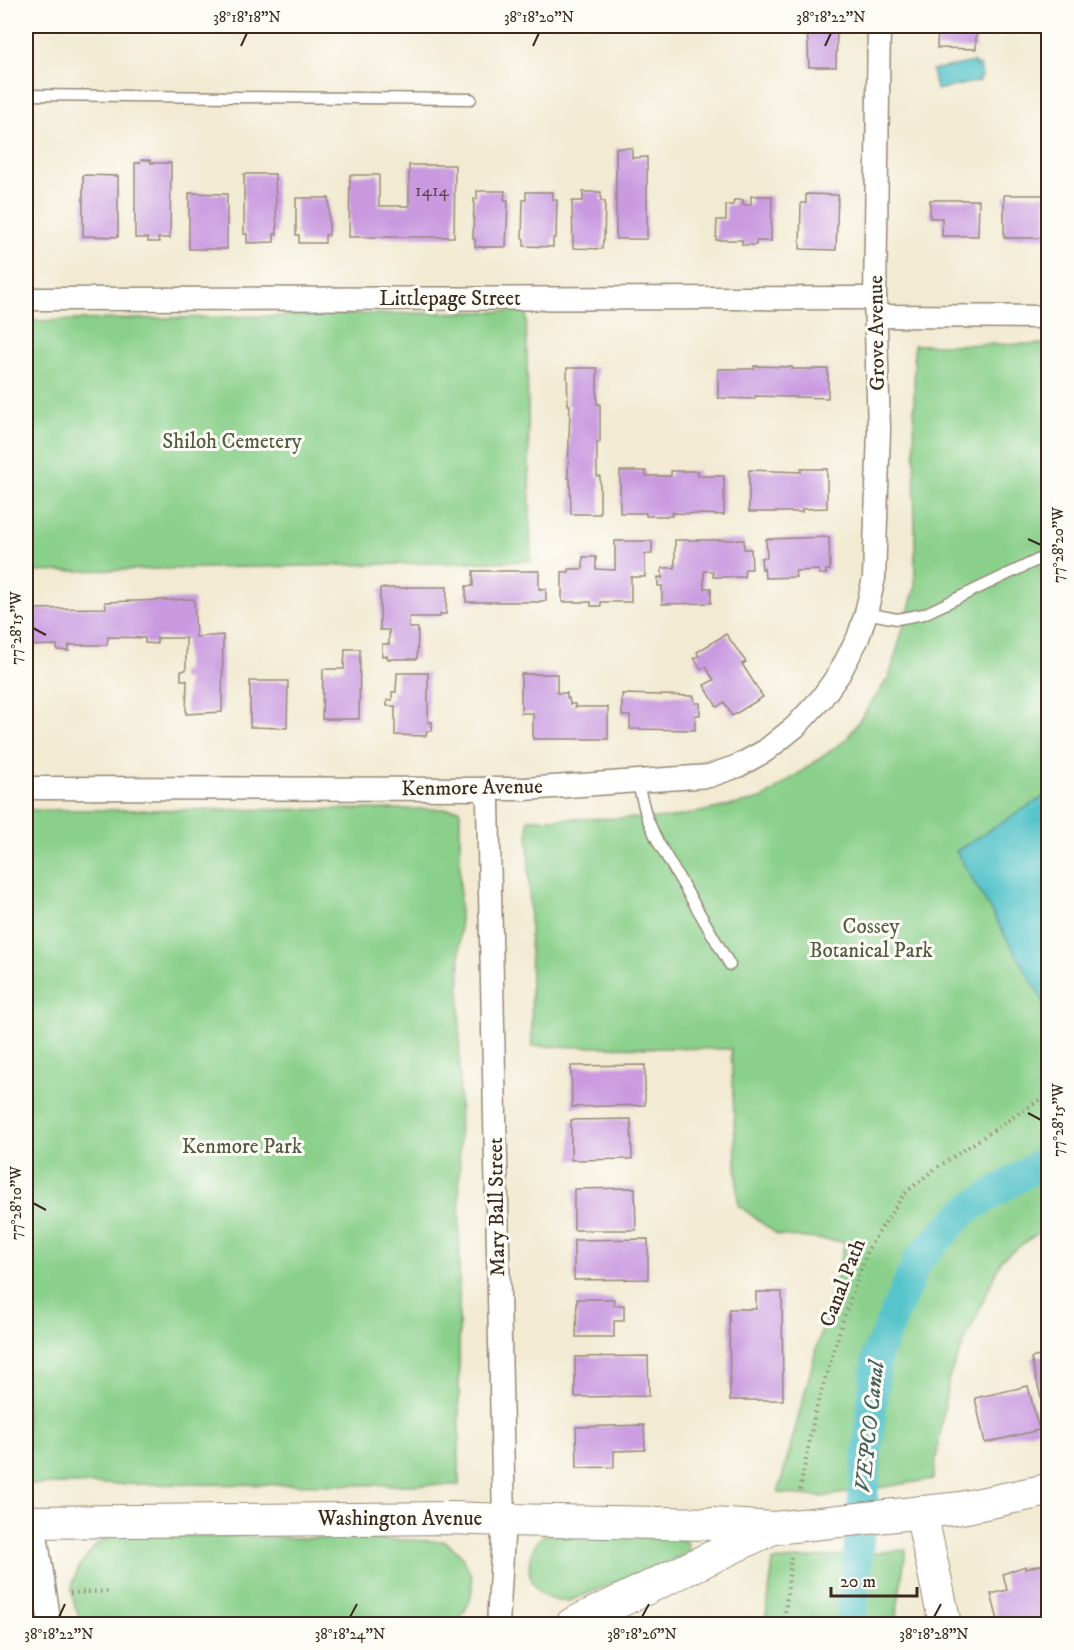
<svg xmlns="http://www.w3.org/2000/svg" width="1074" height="1650" viewBox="0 0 1074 1650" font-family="'IM FELL DW Pica',serif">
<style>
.green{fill:#8ad08b;stroke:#627d54;stroke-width:1.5}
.water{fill:#56c4ca;stroke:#487774;stroke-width:1.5}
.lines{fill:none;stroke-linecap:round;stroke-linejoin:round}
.canal{stroke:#56c4ca;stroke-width:30}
.building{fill:#c99ae0}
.lane-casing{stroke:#968a78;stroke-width:13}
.street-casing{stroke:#968a78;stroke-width:25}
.secondary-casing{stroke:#968a78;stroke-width:34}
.path{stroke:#968a78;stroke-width:4;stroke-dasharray:1.5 4.5;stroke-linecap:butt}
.lane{stroke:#fff;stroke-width:10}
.street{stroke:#fff;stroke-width:22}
.secondary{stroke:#fff;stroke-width:32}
.ticks{fill:none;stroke:#3b2a1e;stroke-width:2}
.labels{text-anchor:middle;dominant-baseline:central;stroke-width:6;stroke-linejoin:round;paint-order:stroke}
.number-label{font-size:18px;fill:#5e464e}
.street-label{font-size:21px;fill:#3b2a1e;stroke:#fdfcf7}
.park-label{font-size:21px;fill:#535c3f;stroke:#fdfcf7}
.water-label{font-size:22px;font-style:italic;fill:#44605a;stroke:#fdfcf7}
.neatline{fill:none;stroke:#3b2a1e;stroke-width:2}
.ticks-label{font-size:15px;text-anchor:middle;fill:#3b2a1e}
</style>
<rect width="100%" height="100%" fill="#fdfcf7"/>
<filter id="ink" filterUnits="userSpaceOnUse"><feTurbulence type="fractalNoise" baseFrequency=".0167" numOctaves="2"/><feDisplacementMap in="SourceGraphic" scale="12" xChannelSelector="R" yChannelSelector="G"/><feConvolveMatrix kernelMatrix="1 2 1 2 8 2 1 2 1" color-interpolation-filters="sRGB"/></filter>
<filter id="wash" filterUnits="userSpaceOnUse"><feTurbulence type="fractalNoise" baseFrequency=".008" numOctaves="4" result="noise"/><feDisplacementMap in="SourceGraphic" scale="24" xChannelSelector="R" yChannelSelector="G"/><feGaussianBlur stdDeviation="1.35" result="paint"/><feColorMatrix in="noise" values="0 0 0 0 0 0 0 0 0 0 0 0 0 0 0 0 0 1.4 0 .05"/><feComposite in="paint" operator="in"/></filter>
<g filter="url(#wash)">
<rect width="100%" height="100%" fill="#f2ead2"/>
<g class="green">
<polygon points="526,311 531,561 26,572 26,321"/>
<polygon points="1048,344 1048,1226 1002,1259 949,1377 933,1479 821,1497 778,1493 845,1242 778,1235 738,1205 731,1049 532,1046 528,819 671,818 762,799 846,740 889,677 915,588 914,345"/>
<polygon points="460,809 459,1485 26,1484 26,810"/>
<path d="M671,1533L688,1543V1550L685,1555L569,1601C529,1605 517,1560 543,1535Z"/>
<path d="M118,1534L444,1541C466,1555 479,1579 468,1605C465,1612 459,1619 454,1624H84C77,1614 72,1602 72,1589C72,1573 94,1543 109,1536C111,1535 115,1535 118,1534Z"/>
<polygon points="906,1550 895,1624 765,1624 773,1561"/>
</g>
<g class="water">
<polygon points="974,62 975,66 980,65 982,77 979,78 980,81 936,90 932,70"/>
<polygon points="1048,794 1048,1009 956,851"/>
</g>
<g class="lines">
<polyline class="canal" points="851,1624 877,1354 918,1260 965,1211 1048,1159"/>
</g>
<g id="blocks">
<g class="building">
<polygon points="807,26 837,26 836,67 809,67"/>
<polygon points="938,26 976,26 976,49 937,48"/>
<polygon points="616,148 632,148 632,158 647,157 647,239 616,239"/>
<polygon points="141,160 150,160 151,163 171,163 170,238 158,238 159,242 148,242 148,238 135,238 135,163 140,163"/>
<polygon points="409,165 455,165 454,237 349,237 350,175 379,175 379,206 409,206"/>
<polygon points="244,174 275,174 277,234 274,234 274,242 247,243 247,234 244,234"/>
<polygon points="83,175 118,176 118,237 83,236"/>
<polygon points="477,191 505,191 504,200 508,200 506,247 475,247 475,239 473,239 474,199 477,199"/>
<polygon points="526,192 553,192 553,200 557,200 556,238 553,238 553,247 524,246 524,239 522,238 523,200 526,200"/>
<polygon points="583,192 601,192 601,201 605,201 604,240 603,240 602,249 573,248 572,201 583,201"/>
<polygon points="189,193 227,194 227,249 189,249"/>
<polygon points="806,194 838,195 836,250 800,249 801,203 806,203"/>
<rect x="1004" y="195" width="42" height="43"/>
<polygon points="751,196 772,196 771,241 756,241 756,245 742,245 742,240 716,240 717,220 726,220 726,205 733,205 734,200 743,200 743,205 751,205"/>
<polygon points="296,198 329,198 329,235 325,235 325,243 299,243 299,235 296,235"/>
<polygon points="930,200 979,200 978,236 942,236 942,218 930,218"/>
<polygon points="754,366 792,367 792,369 828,369 828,398 755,396 755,399 718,398 718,369 754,369"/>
<polygon points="567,368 597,368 597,404 600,404 600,442 597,442 597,476 600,476 600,514 571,514 570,478 568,478 570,405 568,405"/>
<polygon points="801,469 827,469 827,508 802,509 802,512 749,512 749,470 801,472"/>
<polygon points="620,471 646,471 646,476 671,476 671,471 698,471 698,476 724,476 724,515 672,513 672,516 646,516 646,513 620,513"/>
<polygon points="829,537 830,570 826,570 826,574 819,574 819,570 795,571 796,577 765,578 764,568 762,569 761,558 767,557 766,539"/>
<polygon points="675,540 744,540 744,549 751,549 752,569 745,569 744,577 713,577 713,571 704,571 704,588 711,588 711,603 662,604 662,586 658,586 658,577 662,578 662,568 675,568"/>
<polygon points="615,541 652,541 652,554 645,554 645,577 631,577 631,602 601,602 601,606 591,606 591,602 562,602 562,572 569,572 569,569 583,569 583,557 596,557 596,569 615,570"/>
<polygon points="473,571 539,571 539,589 546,589 546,601 540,601 539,602 466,602 466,586 473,586"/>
<polygon points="407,587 447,587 446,614 440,614 440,617 409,617 409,628 418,628 417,659 388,659 387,656 382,656 382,644 389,644 389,630 380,630 380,588 407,588"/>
<polygon points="194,599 196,637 223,635 222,712 186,714 187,680 181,680 181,671 186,670 186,638 157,638 157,644 145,643 145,638 108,637 107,645 69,645 69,651 57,650 57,645 26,646 26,609 106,608 105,602"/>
<polygon points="726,634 746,662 742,664 763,697 732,716 724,702 717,707 704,685 714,680 706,667 701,669 694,658 699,656 697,652"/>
<polygon points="345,649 360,649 359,719 322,719 323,669 344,669"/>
<polygon points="397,673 428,673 428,722 432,722 432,731 427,731 426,736 395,735 395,706 387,706 387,700 392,700 392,692 396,692"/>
<polygon points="521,674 557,674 557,693 567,693 567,698 569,698 570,704 575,704 575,707 608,707 608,739 533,739 533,713 521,713"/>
<polygon points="250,681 288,681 287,728 250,727"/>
<polygon points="622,694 694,696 695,703 700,703 700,715 695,715 695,730 630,729 630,716 622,716"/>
<polygon points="645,1065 645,1105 572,1107 571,1066"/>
<polygon points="631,1119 632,1159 571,1160 571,1120"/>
<polygon points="635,1188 636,1230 574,1230 574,1189"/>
<polygon points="648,1239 648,1279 574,1280 574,1240"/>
<polygon points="756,1292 782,1292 783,1400 730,1400 729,1309 756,1309"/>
<polygon points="577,1299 614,1299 614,1305 624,1305 624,1321 614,1321 614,1337 576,1337"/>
<polygon points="1048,1354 1048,1425 1031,1358"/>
<polygon points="648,1356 649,1396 575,1397 575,1357"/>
<polygon points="1028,1386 1039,1430 985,1443 975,1398"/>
<polygon points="644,1425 645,1450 614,1451 614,1467 577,1468 576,1427"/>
<polygon points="1048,1563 1048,1622 1039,1624 999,1624 991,1594 1007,1590 1003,1574 1025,1566 1025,1569"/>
</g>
</g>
</g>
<g filter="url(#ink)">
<use href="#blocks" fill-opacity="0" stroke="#968a78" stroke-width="1.5"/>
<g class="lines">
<g class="lane-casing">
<g id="lane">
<polyline points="26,95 471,99"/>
<polyline points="866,613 897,619 924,614 1048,555"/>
<polyline points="637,781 647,818 658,842 730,965"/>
</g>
</g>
<g class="street-casing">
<g id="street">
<polyline points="26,299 875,298"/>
<polyline points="876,316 1048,317"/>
<polyline points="26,788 525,789 709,776 738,766 765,751 795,727 821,699 839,674 858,638 866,613 874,578 879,430 875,298 879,26"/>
<polyline points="485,789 488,802 504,1520 498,1624"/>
<polyline points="34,1522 50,1624"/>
</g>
</g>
<g class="secondary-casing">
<g id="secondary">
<polyline points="921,1512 945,1624"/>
<polyline points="26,1522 452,1518 504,1520 712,1524 774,1528 961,1508 1048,1490"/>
<polyline points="572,1624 773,1528"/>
</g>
</g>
<g class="path">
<polyline points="800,1490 815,1412 843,1320 868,1249 888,1218 904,1194 935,1169 1048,1094"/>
<polyline points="70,1593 111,1591"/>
<polyline points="784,1624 791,1557"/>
</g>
<use href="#lane" class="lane"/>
<use href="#street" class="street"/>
<use href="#secondary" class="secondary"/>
</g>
</g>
<path class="ticks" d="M241,46L247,33M533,46L539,33M825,46L831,33M1028,539L1041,545M33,628L46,635M1028,1113L1041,1120M33,1203L46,1210M59,1617L65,1604M350,1617L357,1604M642,1617L649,1604M934,1617L941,1604"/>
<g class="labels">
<g class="number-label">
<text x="432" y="191">1414</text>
</g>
<g class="street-label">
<text x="450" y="299">Littlepage Street</text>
<text transform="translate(877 333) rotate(-91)">Grove Avenue</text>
<text transform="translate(472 788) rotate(-1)">Kenmore Avenue</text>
<text transform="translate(497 1207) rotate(-91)">Mary Ball Street</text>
<text transform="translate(843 1283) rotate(-69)">Canal Path</text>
<text x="400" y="1519">Washington Avenue</text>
</g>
<g class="park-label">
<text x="232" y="442">Shiloh Cemetery</text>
<text x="871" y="927">Cossey<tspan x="871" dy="24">Botanical Park</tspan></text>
<text x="242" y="1147">Kenmore Park</text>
</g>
<g class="water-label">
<text transform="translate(870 1427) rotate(-84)">VEPCO Canal</text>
</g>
</g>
<rect width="1074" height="1650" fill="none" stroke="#fdfcf7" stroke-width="66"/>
<path d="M831 1587v9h86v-9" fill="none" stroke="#3b2a1e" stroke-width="3"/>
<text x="840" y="1587" font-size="18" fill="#3b2a1e" stroke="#fdfcf7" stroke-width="4.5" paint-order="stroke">20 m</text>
<rect x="33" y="33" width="1008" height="1584" class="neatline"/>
<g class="ticks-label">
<text x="247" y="22">38°18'18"N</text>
<text x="539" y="22">38°18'20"N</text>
<text x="831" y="22">38°18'22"N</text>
<text transform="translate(1058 545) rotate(-90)" y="5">77°28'20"W</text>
<text transform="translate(16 628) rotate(-90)" y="5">77°28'15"W</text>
<text transform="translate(1058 1120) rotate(-90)" y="5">77°28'15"W</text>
<text transform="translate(16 1203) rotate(-90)" y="5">77°28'10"W</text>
<text x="59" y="1639">38°18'22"N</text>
<text x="350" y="1639">38°18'24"N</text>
<text x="642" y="1639">38°18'26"N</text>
<text x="934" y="1639">38°18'28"N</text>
</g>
</svg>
